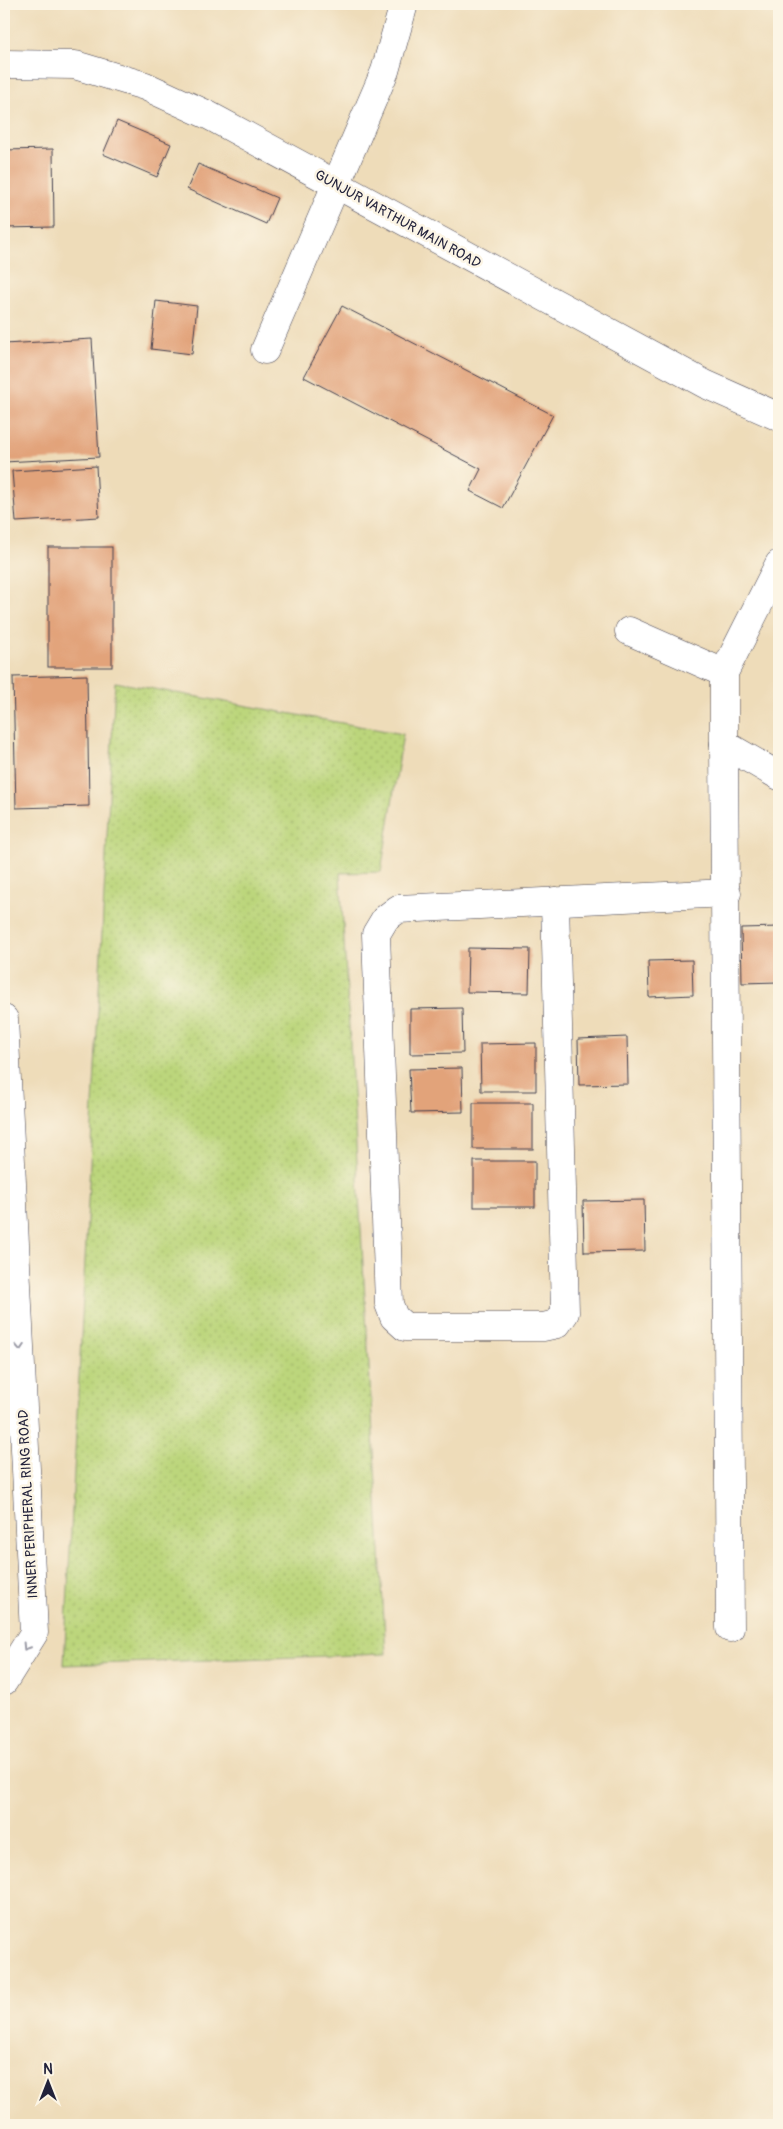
<svg xmlns="http://www.w3.org/2000/svg" width="783" height="2129" viewBox="0 0 783 2129" font-family="Pangolin,sans-serif">
<style>
.grass{fill:url(#grass-dots);stroke:#6f7c5b}
.building{fill:#e2a37a}
.lines{fill:none;stroke-linecap:round;stroke-linejoin:round}
.street-casing{stroke:#413e4e;stroke-width:29}
.secondary-casing{stroke:#413e4e;stroke-width:29}
.primary-casing{stroke:#413e4e;stroke-width:29}
.street{stroke:#fff;stroke-width:28}
.secondary{stroke:#fff;stroke-width:28}
.primary{stroke:#fff;stroke-width:28}
.oneway{stroke:#9c9ca7}
.labels{text-anchor:middle;dominant-baseline:central;stroke-width:5;stroke-linejoin:round;paint-order:stroke}
.street-label{font-size:14px;fill:#22223b;stroke:#fcf5e5}
</style>
<defs>
<pattern id="grass-dots" width="8" height="8" patternUnits="userSpaceOnUse" patternTransform="scale(1.25)"><rect width="8" height="8" fill="#bcd67b"/><path d="M2 2h.1M6 6h.1" fill="none" stroke="#a1b76b" stroke-width="1.8" stroke-linecap="round"/></pattern>
</defs>
<rect width="100%" height="100%" fill="#fcf5e5"/>
<filter id="ink" filterUnits="userSpaceOnUse"><feTurbulence type="fractalNoise" baseFrequency=".02" numOctaves="2"/><feDisplacementMap in="SourceGraphic" scale="10" xChannelSelector="R" yChannelSelector="G"/><feConvolveMatrix kernelMatrix="1 2 1 2 8 2 1 2 1" color-interpolation-filters="sRGB"/></filter>
<filter id="wash" filterUnits="userSpaceOnUse"><feTurbulence type="fractalNoise" baseFrequency=".0096" numOctaves="4" result="noise"/><feDisplacementMap in="SourceGraphic" scale="20" xChannelSelector="R" yChannelSelector="G"/><feGaussianBlur stdDeviation="1.12" result="paint"/><feColorMatrix in="noise" values="0 0 0 0 0 0 0 0 0 0 0 0 0 0 0 0 0 1.4 0 .05"/><feComposite in="paint" operator="in"/></filter>
<g filter="url(#wash)">
<rect width="100%" height="100%" fill="#eedcb9"/>
<polygon class="grass" points="115,682 403,734 381,872 340,873 386,1654 64,1665"/>
<g id="blocks">
<g class="building">
<polygon points="117,121 171,144 157,177 103,154"/>
<polygon points="53,149 54,227 4,228 4,150"/>
<polygon points="198,164 277,198 266,224 187,189"/>
<polygon points="156,301 197,306 192,354 151,349"/>
<polygon points="342,306 553,415 503,508 470,491 481,469 304,377"/>
<polygon points="92,339 99,457 4,462 4,344"/>
<polygon points="96,466 99,517 16,522 12,471"/>
<rect x="48" y="547" width="64" height="120"/>
<polygon points="87,675 89,806 16,808 13,677"/>
<polygon points="779,927 779,982 742,983 741,928"/>
<polygon points="468,948 530,949 529,993 467,992"/>
<polygon points="692,960 693,995 649,997 648,961"/>
<polygon points="462,1008 463,1053 410,1054 410,1009"/>
<polygon points="627,1037 628,1084 579,1085 578,1039"/>
<polygon points="536,1043 536,1091 481,1091 480,1044"/>
<polygon points="462,1068 463,1112 411,1113 409,1069"/>
<rect x="473" y="1103" width="60" height="46"/>
<rect x="474" y="1161" width="61" height="46"/>
<polygon points="644,1200 645,1251 584,1252 583,1201"/>
</g>
</g>
</g>
<g filter="url(#ink)">
<use href="#blocks" fill-opacity="0" stroke="#413e4e" stroke-width="1"/>
<g class="lines">
<g class="street-casing">
<g id="street">
<polyline points="265,350 385,71 404,4"/>
<polyline points="779,564 724,673 724,744 779,776"/>
<polyline points="629,631 724,673"/>
<polyline points="724,744 730,1628"/>
<polyline points="555,901 565,1313 557,1324 543,1327 405,1327 394,1317 389,1304 376,934 385,919 398,909 727,893"/>
</g>
</g>
<g class="secondary-casing">
<polyline id="secondary" points="4,64 75,65 145,86 208,115 705,384 779,417"/>
</g>
<g class="primary-casing">
<polyline id="primary" points="4,1019 34,1633 4,1681"/>
</g>
<use href="#street" class="street"/>
<use href="#secondary" class="secondary"/>
<use href="#primary" class="primary"/>
</g>
<defs><path id="oneway-chevron" d="M-2-3.5L2.5 0L-2 3.5" fill="none" stroke-width="1.6" stroke-linecap="round" stroke-linejoin="round" transform="scale(1.25)"/></defs>
<g class="oneway">
<use href="#oneway-chevron" transform="translate(20 1347) rotate(87)"/>
<use href="#oneway-chevron" transform="translate(26 1647) rotate(122)"/>
</g>
</g>
<g class="labels">
<g class="street-label">
<text transform="translate(398 219) rotate(29)">GUNJUR VARTHUR MAIN ROAD</text>
<text transform="translate(28 1504) rotate(-93)">INNER PERIPHERAL RING ROAD</text>
</g>
</g>
<rect width="783" height="2129" fill="none" stroke="#fcf5e5" stroke-width="20"/>
<g transform="translate(48 2082)" stroke="#fcf5e5" stroke-width="4" paint-order="stroke">
<path d="M0-4L9 19L0 12L-9 19Z" fill="#22223b"/>
<text y="-8" font-size="14" font-weight="bold" text-anchor="middle" fill="#22223b">N</text>
</g>
</svg>
